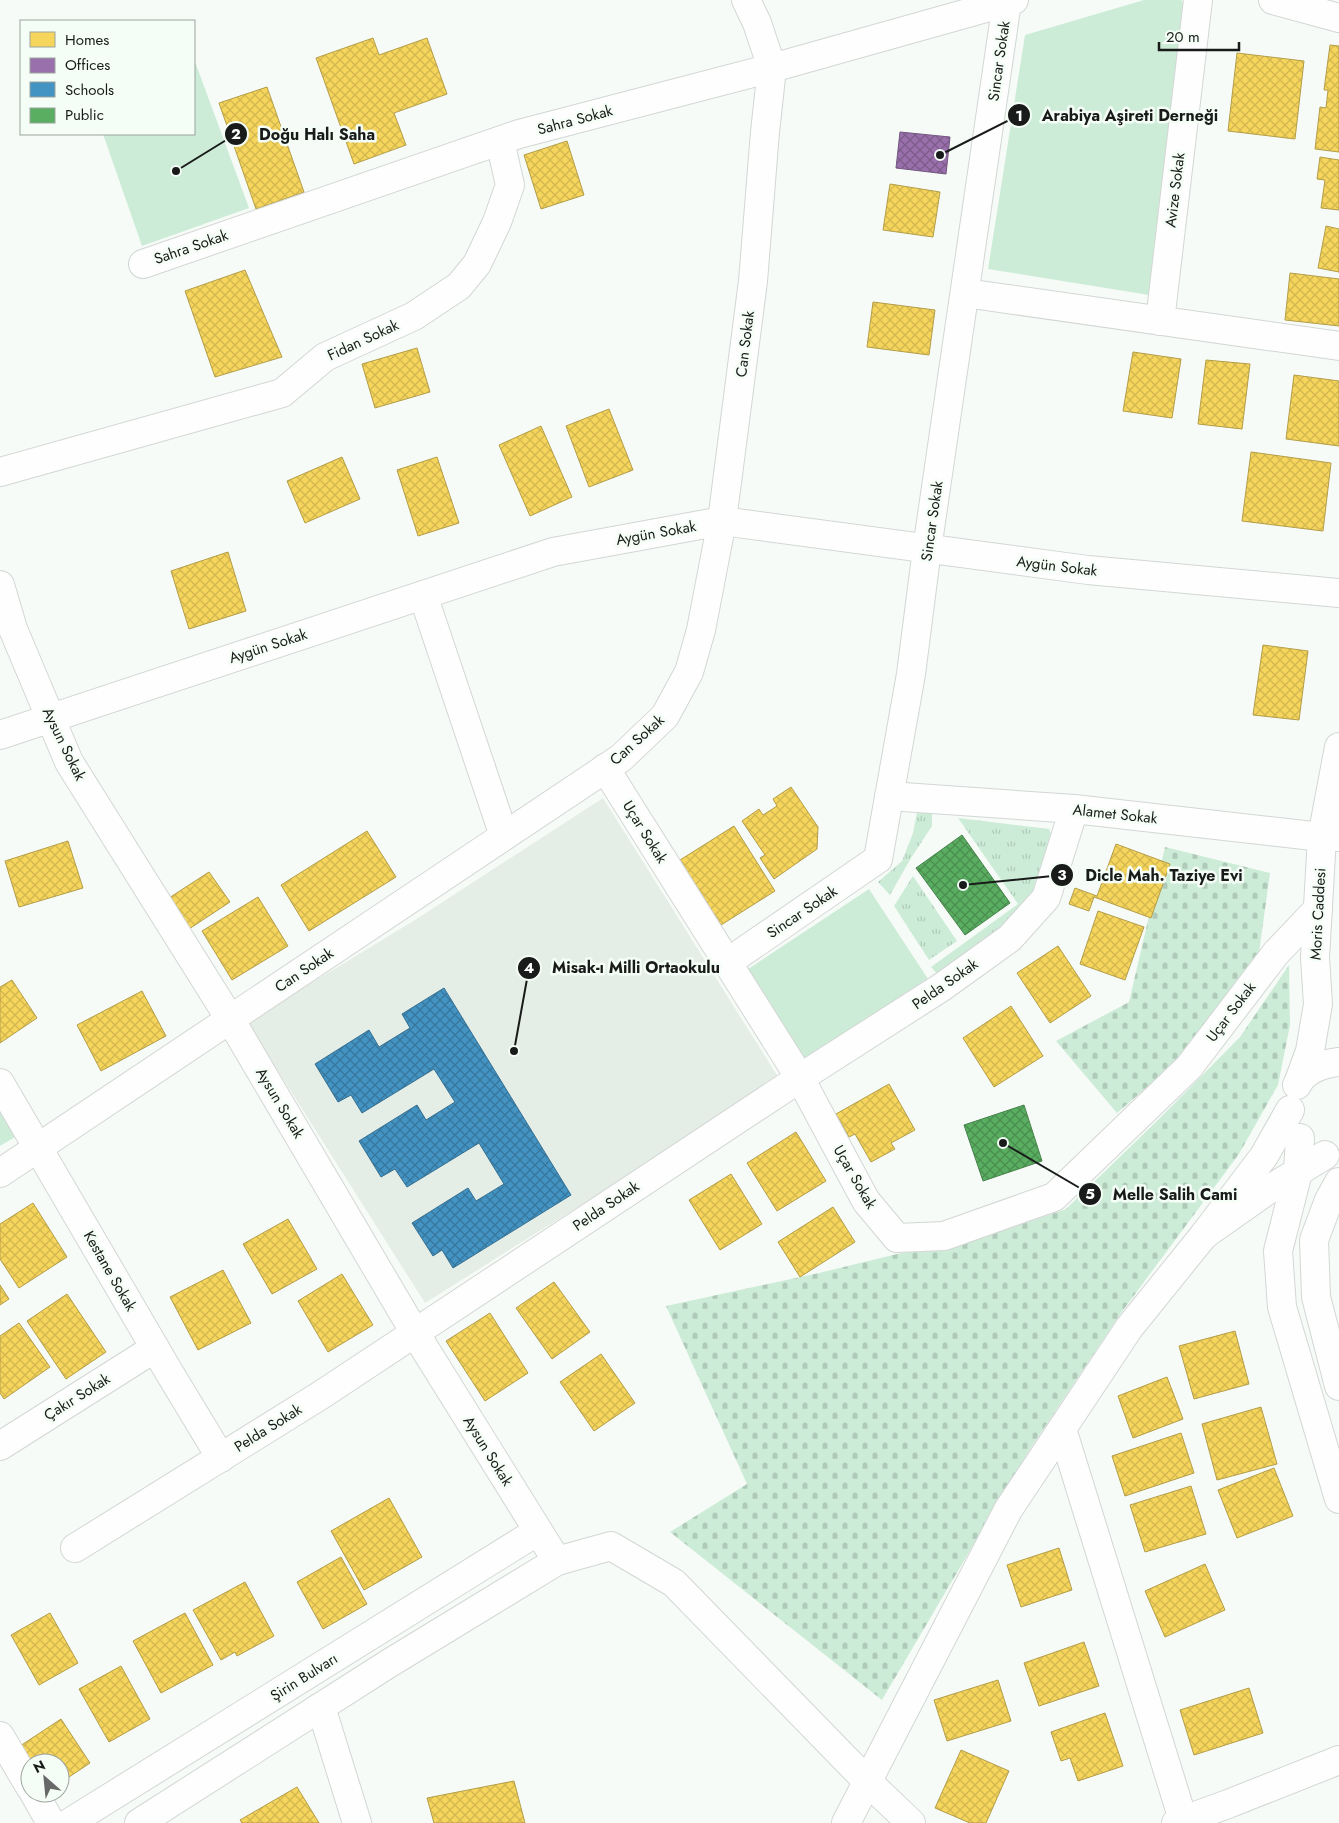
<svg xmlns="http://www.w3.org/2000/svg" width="1339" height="1823" viewBox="0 0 1339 1823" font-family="Jost,sans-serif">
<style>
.built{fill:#e4eee6}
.grass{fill:url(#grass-tufts)}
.cemetery{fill:url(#cemetery-stones)}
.park{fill:#cdecd7}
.homes{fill:url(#homes-cross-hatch);stroke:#b39d48}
.offices{fill:url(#offices-cross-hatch);stroke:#72567f}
.schools{fill:url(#schools-cross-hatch);stroke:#366f90}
.public{fill:url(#public-cross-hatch);stroke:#46824b}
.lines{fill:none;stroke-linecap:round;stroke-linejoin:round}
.minor-casing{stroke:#d3d7d4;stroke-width:30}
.major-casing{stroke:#d3d7d4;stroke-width:30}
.minor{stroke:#fefefe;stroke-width:28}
.major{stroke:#fefefe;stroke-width:28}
.labels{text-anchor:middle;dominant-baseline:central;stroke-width:5;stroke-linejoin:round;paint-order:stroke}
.street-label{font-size:15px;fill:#181b19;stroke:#f4fdf6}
.leader{fill:none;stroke:#181b19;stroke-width:2}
.callout-dot{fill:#181b19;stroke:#f4fdf6;stroke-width:2}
.mark-label{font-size:15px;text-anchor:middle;font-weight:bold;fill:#fff}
.callout-label{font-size:16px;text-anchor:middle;font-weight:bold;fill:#181b19;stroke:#f4fdf6;stroke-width:5;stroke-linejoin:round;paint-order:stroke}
</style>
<defs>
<pattern id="grass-tufts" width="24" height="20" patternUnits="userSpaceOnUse" patternTransform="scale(1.25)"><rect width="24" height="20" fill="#cdecd7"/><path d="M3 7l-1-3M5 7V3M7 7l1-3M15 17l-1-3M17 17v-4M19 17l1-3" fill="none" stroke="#afcab8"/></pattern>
<pattern id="cemetery-stones" width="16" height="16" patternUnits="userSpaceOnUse" patternTransform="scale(1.25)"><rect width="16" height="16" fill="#cdecd7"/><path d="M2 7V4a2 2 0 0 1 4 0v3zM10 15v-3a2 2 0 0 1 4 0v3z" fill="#afcab8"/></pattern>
<pattern id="homes-cross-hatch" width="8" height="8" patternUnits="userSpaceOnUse" patternTransform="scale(1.25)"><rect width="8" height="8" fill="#f6d55c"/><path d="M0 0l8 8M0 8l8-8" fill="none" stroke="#d2b64f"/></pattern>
<pattern id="offices-cross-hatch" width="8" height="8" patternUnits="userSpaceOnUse" patternTransform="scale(1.25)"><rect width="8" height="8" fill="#9970ab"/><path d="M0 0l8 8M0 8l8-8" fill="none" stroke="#7c5b8a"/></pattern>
<pattern id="schools-cross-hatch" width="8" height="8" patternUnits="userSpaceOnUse" patternTransform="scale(1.25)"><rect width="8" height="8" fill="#4393c3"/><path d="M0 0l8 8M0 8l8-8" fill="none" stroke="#37779e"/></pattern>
<pattern id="public-cross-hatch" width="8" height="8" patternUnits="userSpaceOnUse" patternTransform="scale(1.25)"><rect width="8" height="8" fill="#5aae61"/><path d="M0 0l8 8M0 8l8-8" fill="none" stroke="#498d4f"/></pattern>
</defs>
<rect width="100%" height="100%" fill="#f6fbf7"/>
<polygon class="built" points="603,798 780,1080 425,1303 247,1022 415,920"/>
<g class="grass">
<polygon points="917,812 932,812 932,826 911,858 890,895 878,882 902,861 913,833"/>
<polygon points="958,818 1049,829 1055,844 1034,903 939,976 931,967 1018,904"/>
<polygon points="913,876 957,941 929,960 894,906"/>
</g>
<g class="cemetery">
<polygon points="1165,847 1270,873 1259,953 1190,1050 1117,1113 1056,1041 1129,1002"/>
<polygon points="1289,965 1290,1025 1278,1085 1239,1154 1121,1313 1028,1452 882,1700 670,1532 747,1484 666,1306 819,1273 897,1254 987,1236 1066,1209 1161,1117 1240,1037"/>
</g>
<g class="park">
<polygon points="1144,0 1181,0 1191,13 1149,295 988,269 1025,35"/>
<polygon points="194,59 249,208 142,246 103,134 194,134"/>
<polygon points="869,889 930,982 801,1068 739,975"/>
<polygon points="0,1112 15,1137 0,1146"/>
</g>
<g class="homes">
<polygon points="373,38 379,55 427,38 447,94 394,113 406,145 354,164 316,58"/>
<polygon points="1330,45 1339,46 1339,152 1315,149 1320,107 1326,108 1328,90 1324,90"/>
<polygon points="1237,53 1304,61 1295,139 1228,131"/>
<polygon points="267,87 304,192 256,209 219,103"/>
<polygon points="567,141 584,195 541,209 524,155"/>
<polygon points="1320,157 1339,160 1339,210 1321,208 1325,180 1317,179"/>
<polygon points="890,184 940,192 933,237 883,230"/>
<polygon points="1326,226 1339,229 1339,272 1318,268"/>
<polygon points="245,270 282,357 215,377 185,291"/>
<polygon points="1290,273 1339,279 1339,326 1285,320"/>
<polygon points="873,302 935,310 929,355 867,347"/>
<polygon points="417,348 430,392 375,408 362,364"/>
<polygon points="1133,352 1181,359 1172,418 1123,411"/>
<polygon points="1206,360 1250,364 1242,429 1198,424"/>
<polygon points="1294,375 1339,381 1339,446 1286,439"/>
<polygon points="609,409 633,470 589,487 566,426"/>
<polygon points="541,426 572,497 530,516 499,445"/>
<polygon points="1251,452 1331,463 1323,531 1242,521"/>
<polygon points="342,457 360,499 305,523 287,481"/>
<polygon points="437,457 459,523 418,536 397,470"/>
<polygon points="228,552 246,611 189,629 171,571"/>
<polygon points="1263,645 1308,651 1299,720 1253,715"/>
<polygon points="791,787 818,827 817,849 774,879 760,858 765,855 742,821 759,809 763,815 777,806 773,799"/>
<polygon points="734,826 775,891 721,925 680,860"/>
<polygon points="367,831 396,877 309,931 281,885"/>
<polygon points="68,841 83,888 19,907 5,861"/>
<polygon points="1116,844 1170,864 1151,918 1094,897 1089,911 1069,904 1075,888 1097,896"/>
<polygon points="209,872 230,902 189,929 169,898"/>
<polygon points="258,897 288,946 232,980 202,931"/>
<polygon points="1098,911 1144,927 1125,980 1080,964"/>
<polygon points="1058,946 1091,996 1050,1023 1017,973"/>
<polygon points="12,980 37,1018 0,1043 0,987"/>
<polygon points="142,991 166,1036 101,1071 77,1025"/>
<polygon points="1011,1006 1043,1056 994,1087 963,1038"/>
<polygon points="889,1084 915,1130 891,1143 895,1149 871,1162 855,1134 849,1137 836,1114"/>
<polygon points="796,1132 826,1181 777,1211 747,1163"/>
<polygon points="731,1174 762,1224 720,1250 689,1200"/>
<polygon points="33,1203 67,1257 19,1288 0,1259 0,1224"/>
<polygon points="833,1207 855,1242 800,1277 778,1242"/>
<polygon points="288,1219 317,1269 272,1294 243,1244"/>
<polygon points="223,1270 251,1323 198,1350 170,1297"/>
<polygon points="342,1274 373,1325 328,1352 298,1301"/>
<polygon points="554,1282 590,1332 552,1359 516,1308"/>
<polygon points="0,1285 9,1299 0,1305"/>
<polygon points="67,1294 106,1352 66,1379 27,1321"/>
<polygon points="490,1313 528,1373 485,1401 446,1341"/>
<polygon points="19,1323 50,1367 4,1399 0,1393 0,1336"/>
<polygon points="1235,1331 1249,1384 1194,1399 1179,1346"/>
<polygon points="601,1354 635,1403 594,1431 560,1382"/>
<polygon points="1167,1377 1183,1419 1133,1438 1118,1396"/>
<polygon points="1261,1407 1277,1464 1217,1480 1202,1424"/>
<polygon points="1181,1433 1194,1473 1125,1496 1112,1456"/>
<polygon points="1274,1468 1293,1516 1237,1538 1218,1490"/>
<polygon points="1191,1486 1206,1534 1145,1552 1130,1505"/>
<polygon points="389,1498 422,1557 364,1590 331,1531"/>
<polygon points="1059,1548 1072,1590 1021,1607 1007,1565"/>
<polygon points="341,1557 367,1604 323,1629 297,1582"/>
<polygon points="1205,1564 1225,1610 1165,1637 1145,1591"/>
<polygon points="245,1582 274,1636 237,1656 235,1652 221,1660 193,1610"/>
<polygon points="50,1613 78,1663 39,1685 11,1635"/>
<polygon points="185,1613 213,1665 161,1693 133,1641"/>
<polygon points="1084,1642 1099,1686 1039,1706 1024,1663"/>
<polygon points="121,1666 150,1719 109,1742 79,1689"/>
<polygon points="998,1680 1011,1721 947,1741 934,1700"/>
<polygon points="1249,1688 1263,1733 1194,1755 1180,1710"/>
<polygon points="1105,1713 1123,1766 1078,1781 1070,1758 1061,1761 1051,1732"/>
<polygon points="61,1719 90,1763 60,1783 60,1763 30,1763 17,1748"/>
<polygon points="961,1750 1009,1771 986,1823 970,1823 935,1808"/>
<polygon points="514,1781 525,1823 434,1823 427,1798"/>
<polygon points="297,1787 319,1823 242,1823 240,1820"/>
</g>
<polygon class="offices" points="900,132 950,137 946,174 896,168"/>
<polygon class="schools" points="444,988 571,1195 453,1268 442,1250 433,1256 412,1223 468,1188 476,1201 504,1184 479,1143 407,1187 395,1169 381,1177 359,1141 417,1105 426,1120 455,1102 434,1069 362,1113 351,1095 338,1102 315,1064 369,1030 379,1047 410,1028 402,1014"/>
<g class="public">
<polygon points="962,835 1010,903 965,935 916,868"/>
<polygon points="1024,1105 1042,1161 983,1181 964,1125"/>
</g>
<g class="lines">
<g class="minor-casing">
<g id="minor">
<polyline points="1273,0 1339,18"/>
<polyline points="143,264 519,134 772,68 1014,0"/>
<polyline points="965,293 1339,346"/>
<polyline points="1160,321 1198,0"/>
<polyline points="0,472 282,393 325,357 414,316 459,286 477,264 497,222 510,185 500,141"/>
<polyline points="0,585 13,629 69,762 230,1019 415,1333 557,1561 611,1546 674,1583 868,1782 911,1823"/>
<polyline points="423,595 504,836"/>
<polyline points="0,735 553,552 722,521 1088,570 1339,593"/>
<polyline points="605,768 800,1078 866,1201 897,1238 944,1236 1054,1197 1189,1067 1276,953 1318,909"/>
<polyline points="889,796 1074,809 1322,837 1339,837"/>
<polyline points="728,962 878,859 911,674 927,549 1007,2"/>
<polyline points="1299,1081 1310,1051 1318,1004 1315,958 1322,837 1339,747"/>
<polyline points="0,1083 169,1372 221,1458"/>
<path d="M1297,1085C1305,1069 1322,1064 1339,1062"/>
<polyline points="1290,1110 1264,1156 1204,1235 1265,1192 1325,1155"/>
<polyline points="1300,1138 1298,1172 1278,1251 1282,1307 1339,1499"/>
<polyline points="0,1173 621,758 665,716 689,672 701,630 722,521 753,281 765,132 772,68 757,23 746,0"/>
<polyline points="1339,1182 1329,1200 1314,1240 1316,1297 1339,1386"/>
<polyline points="1062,1429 1184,1823"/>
<polyline points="0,1446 155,1348"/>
<polyline points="75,1548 321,1395 800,1078 942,987 1010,938 1046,898 1074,809"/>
<polyline points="319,1708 325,1720 357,1823"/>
<polyline points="0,1736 30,1787"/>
<polyline points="34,1793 51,1823"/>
<polyline points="846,1823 1008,1510 1129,1328 1204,1235"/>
<polyline points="1176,1823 1228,1804 1339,1760"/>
</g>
</g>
<g class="major-casing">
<g id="major">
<polyline points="69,1823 538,1531"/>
<polyline points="139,1823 388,1664 557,1561"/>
</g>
</g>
<use href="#minor" class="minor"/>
<use href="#major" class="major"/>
</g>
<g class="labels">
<g class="street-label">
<text transform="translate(999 61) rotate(-82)">Sincar Sokak</text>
<text transform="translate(575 120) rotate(-15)">Sahra Sokak</text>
<text transform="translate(1175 190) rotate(-83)">Avize Sokak</text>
<text transform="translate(191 247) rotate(-19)">Sahra Sokak</text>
<text transform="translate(363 340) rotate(-25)">Fidan Sokak</text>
<text transform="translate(745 344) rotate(-83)">Can Sokak</text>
<text transform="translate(932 521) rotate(-82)">Sincar Sokak</text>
<text transform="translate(656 533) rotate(-10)">Aygün Sokak</text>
<text transform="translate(1057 566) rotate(7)">Aygün Sokak</text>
<text transform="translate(268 646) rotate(-18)">Aygün Sokak</text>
<text transform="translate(637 740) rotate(-42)">Can Sokak</text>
<text transform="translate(64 744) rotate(64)">Aysun Sokak</text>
<text transform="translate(1115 814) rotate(6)">Alamet Sokak</text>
<text transform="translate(645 832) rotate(58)">Uçar Sokak</text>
<text transform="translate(802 912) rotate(-34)">Sincar Sokak</text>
<text transform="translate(1318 914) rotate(-87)">Moris Caddesi</text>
<text transform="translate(304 970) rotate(-34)">Can Sokak</text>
<text transform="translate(945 984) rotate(-35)">Pelda Sokak</text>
<text transform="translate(1231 1012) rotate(-53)">Uçar Sokak</text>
<text transform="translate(280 1103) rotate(59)">Aysun Sokak</text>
<text transform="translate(855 1177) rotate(60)">Uçar Sokak</text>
<text transform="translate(606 1206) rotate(-34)">Pelda Sokak</text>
<text transform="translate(110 1271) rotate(60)">Kestane Sokak</text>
<text transform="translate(77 1397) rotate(-32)">Çakır Sokak</text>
<text transform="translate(268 1428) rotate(-32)">Pelda Sokak</text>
<text transform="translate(488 1451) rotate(58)">Aysun Sokak</text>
<text transform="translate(304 1677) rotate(-32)">Şirin Bulvarı</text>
</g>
</g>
<path class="leader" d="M940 155L1019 115M176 171L236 134M963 885L1062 875M514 1051L529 968M1003 1143L1090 1194"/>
<g class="callout-dot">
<circle cx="940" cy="155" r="5"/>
<circle cx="176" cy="171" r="5"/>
<circle cx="963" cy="885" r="5"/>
<circle cx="514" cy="1051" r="5"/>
<circle cx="1003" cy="1143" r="5"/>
<circle cx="1019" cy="115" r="12"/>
<circle cx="236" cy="134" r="12"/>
<circle cx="1062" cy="875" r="12"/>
<circle cx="529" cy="968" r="12"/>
<circle cx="1090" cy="1194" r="12"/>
</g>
<g class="mark-label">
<text x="1019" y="121">1</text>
<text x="236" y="139">2</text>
<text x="1062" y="880">3</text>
<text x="529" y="973">4</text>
<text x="1090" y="1199">5</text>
</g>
<g class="callout-label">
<text x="1130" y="121">Arabiya Aşireti Derneği</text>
<text x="317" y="140">Doğu Halı Saha</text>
<text x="1164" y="881">Dicle Mah. Taziye Evi</text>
<text x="636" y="973">Misak-ı Milli Ortaokulu</text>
<text x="1175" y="1200">Melle Salih Cami</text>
</g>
<rect x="20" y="20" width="175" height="115" fill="#f4fdf6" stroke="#9ca39e"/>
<rect x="30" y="32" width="25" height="15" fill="#f6d55c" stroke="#9ca39e"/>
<text x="65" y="45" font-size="15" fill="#181b19">Homes</text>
<rect x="30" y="58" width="25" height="15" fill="#9970ab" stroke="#9ca39e"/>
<text x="65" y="70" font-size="15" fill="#181b19">Offices</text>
<rect x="30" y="82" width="25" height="15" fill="#4393c3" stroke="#9ca39e"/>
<text x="65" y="95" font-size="15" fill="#181b19">Schools</text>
<rect x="30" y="108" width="25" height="15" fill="#5aae61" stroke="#9ca39e"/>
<text x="65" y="120" font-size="15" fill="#181b19">Public</text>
<g transform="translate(45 1778) rotate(333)"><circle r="24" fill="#f4fdf6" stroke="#9ca39e"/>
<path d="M0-4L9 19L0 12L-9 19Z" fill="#666967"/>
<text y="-8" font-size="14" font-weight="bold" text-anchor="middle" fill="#181b19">N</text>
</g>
<path d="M1159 42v8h80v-8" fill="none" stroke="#181b19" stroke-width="2.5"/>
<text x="1166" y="42" font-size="15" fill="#181b19" stroke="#f4fdf6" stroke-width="4" paint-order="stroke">20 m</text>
</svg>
